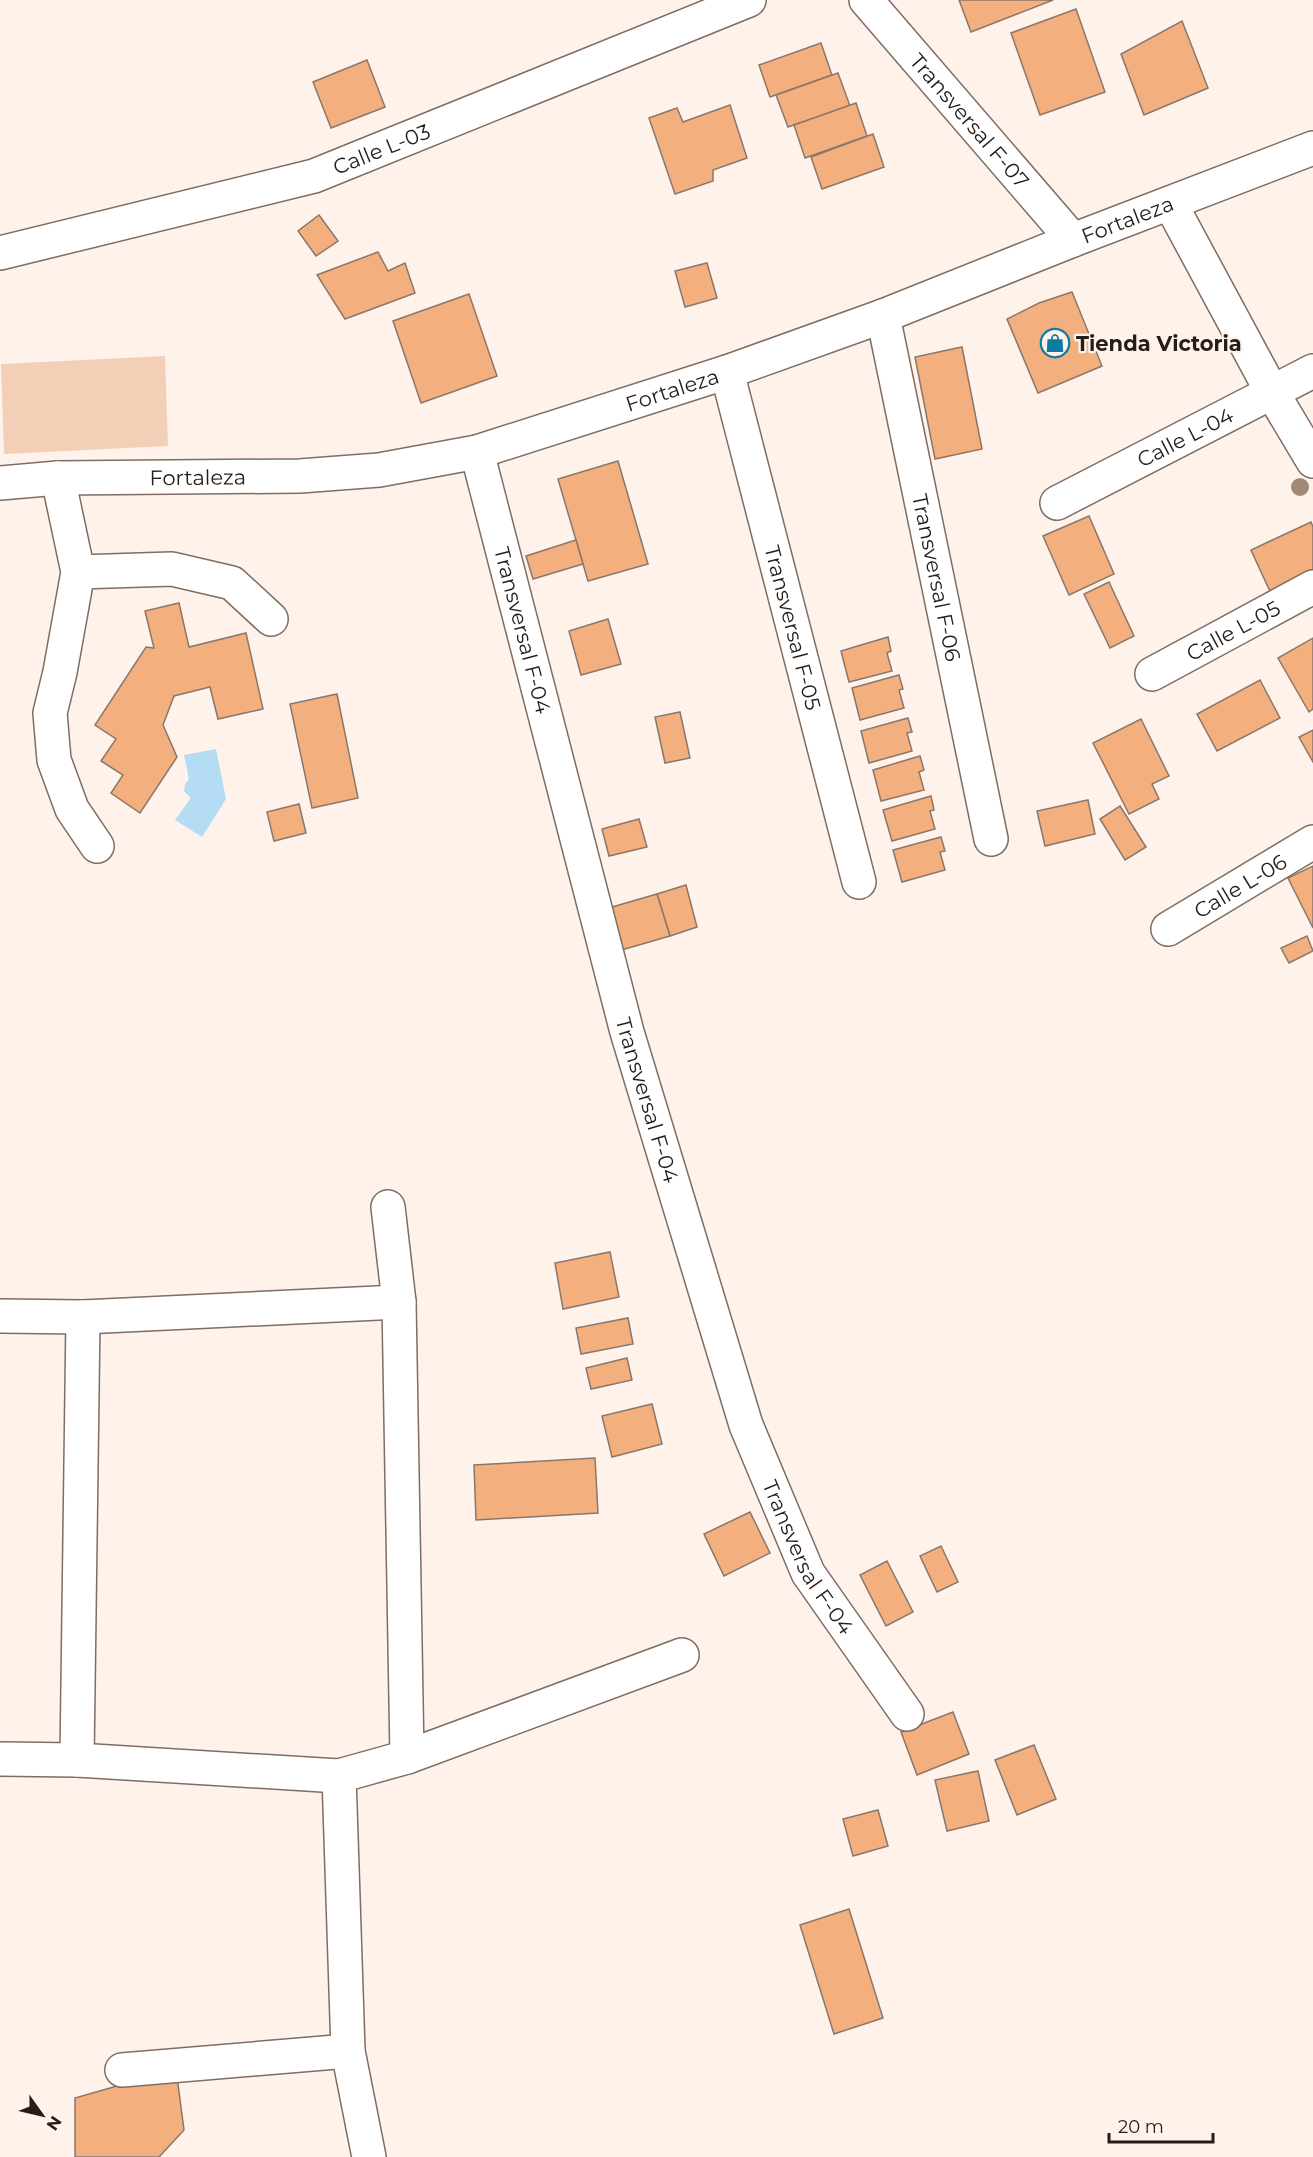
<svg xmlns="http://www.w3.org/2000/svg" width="1313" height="2157" viewBox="0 0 1313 2157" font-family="Montserrat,sans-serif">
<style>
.green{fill:#f3cfb7}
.water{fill:#b4dcf2}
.building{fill:#f4af7e;stroke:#8a776b;stroke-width:1.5}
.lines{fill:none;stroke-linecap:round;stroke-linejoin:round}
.minor-casing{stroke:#7f6d61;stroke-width:36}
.minor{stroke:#fff;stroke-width:33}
.tree{fill:#a28876}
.labels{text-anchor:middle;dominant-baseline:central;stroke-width:4.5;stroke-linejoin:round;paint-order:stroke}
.street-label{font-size:21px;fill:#241d18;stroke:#fff2ea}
.poi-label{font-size:21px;font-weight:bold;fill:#241d18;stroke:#fff2ea;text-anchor:start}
</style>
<rect width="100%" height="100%" fill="#fff2ea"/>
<polygon class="green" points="165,356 168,446 4,454 1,364"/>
<polygon class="water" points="216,749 226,799 202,837 175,820 191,798 184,791 185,784 189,779 184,755"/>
<g class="building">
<polygon points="959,0 1053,0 971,32"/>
<polygon points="1076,9 1105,92 1040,115 1011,33"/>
<polygon points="1182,21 1208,88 1144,115 1121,54"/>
<polygon points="821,43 832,75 770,97 759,65"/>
<polygon points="367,60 385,107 331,128 313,82"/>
<polygon points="838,73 850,106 788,127 776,95"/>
<polygon points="856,103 867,136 805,158 794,125"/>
<polygon points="730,105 747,158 713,170 713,181 675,194 649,118 677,108 683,122"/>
<polygon points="873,134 884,167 822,189 811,157"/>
<polygon points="319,215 338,241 316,256 298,231"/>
<polygon points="378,252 388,271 405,263 415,293 345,319 317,275"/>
<polygon points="707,263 717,298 685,307 675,271"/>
<polygon points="1072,292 1102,366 1038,393 1007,319 1039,303"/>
<polygon points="469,294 497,376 421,403 393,321"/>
<polygon points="962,347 982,449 935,459 915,357"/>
<polygon points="618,461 648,564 588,581 558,479"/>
<polygon points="1089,516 1114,574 1069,595 1043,536"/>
<polygon points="1311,522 1313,527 1313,580 1273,598 1251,550"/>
<polygon points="576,540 583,564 533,579 526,556"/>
<polygon points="1109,582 1134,636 1110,648 1084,594"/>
<polygon points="179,603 189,647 246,633 263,709 218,719 210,687 174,696 163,725 177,757 140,813 111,793 123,775 101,761 116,739 95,725 146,647 154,648 145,611"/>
<polygon points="608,619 621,664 581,675 569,631"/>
<polygon points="888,637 891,651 887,653 892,671 849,682 841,651"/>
<polygon points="1313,638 1313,709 1309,712 1278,658"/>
<polygon points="899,675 903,689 899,690 904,708 860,720 852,688"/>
<polygon points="1260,680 1280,718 1217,751 1197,714"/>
<polygon points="337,694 358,798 312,808 290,704"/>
<polygon points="680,712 690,758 665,763 655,717"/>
<polygon points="908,718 912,732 907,733 912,751 869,763 861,731"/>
<polygon points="1141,719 1169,776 1152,784 1159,799 1129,814 1093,743"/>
<polygon points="1313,730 1313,762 1299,737"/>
<polygon points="920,756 924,770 919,772 924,790 881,801 873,770"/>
<polygon points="931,796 934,810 930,811 935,829 892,841 883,810"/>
<polygon points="1088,800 1095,834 1045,846 1037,811"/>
<polygon points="299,804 306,833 274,841 267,812"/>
<polygon points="1120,806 1146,847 1125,860 1100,819"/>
<polygon points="639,819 647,847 609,856 602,829"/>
<polygon points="941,837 945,851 940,852 945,870 902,882 893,850"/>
<polygon points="1313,866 1313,928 1288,878"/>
<polygon points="686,885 697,927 670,936 657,894"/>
<polygon points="657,894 670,936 618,951 605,909"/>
<polygon points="1307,936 1313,951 1289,963 1281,948"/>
<polygon points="610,1252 619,1297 563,1309 555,1263"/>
<polygon points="628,1318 633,1344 581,1354 576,1328"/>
<polygon points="627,1358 632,1380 591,1389 586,1368"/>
<polygon points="652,1404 662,1444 612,1457 602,1416"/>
<polygon points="595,1458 598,1513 476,1520 474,1465"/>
<polygon points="750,1512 770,1553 724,1576 704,1534"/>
<polygon points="941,1546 958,1582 937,1592 920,1556"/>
<polygon points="887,1561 913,1612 886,1626 860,1575"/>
<polygon points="953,1712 969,1754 917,1775 901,1732"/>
<polygon points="1034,1745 1056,1799 1017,1815 995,1760"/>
<polygon points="978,1771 989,1821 947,1831 935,1780"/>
<polygon points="878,1810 888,1846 853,1856 843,1819"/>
<polygon points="849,1909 883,2018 834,2034 800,1925"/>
<polygon points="176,2069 184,2130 159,2157 75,2157 75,2098"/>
</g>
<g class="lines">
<g class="minor-casing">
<g id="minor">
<path id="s1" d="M866,0L1073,240"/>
<polyline points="1170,203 1273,394 1313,461"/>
<path id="s2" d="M0,253L314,176L749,0"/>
<path id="s3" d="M883,316L991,839"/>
<path id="s4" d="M727,372L859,882"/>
<path id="s5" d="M477,452L627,1032L746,1425L808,1573L907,1714"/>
<polyline points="58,478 78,572 60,672 50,713 54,760 72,809 97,846"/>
<path id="s6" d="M0,483L58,478L300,476L379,470L477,452L727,372L883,316L1073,240L1313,148"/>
<path id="s7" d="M1057,503L1313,371"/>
<polyline points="78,572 172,569 232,583 271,619"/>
<path id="s8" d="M1152,674L1313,587"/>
<path id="s9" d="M1168,929L1313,842"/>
<polyline points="388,1207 399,1302 407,1757"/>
<polyline points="0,1316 83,1317 399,1302"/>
<polyline points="0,1759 77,1760 339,1776 407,1757 682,1655"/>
<polyline points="77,1760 83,1317"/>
<polyline points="339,1776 348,2051 369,2157"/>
<polyline points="122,2070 348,2051"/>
</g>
</g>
<use href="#minor" class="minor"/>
</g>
<circle class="tree" cx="1300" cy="487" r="9"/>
<defs>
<g id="shop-ring" transform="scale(1.5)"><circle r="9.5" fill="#fff2ea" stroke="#0e7ba5" stroke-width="1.5"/><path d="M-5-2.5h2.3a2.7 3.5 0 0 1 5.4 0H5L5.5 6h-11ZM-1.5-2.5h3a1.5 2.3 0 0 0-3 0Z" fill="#0e7ba5"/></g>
</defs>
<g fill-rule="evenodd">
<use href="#shop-ring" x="1055" y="343"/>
</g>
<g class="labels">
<g class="street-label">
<text stroke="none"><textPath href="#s1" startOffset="159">Transversal F-07</textPath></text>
<text stroke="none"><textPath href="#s2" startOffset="396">Calle L-03</textPath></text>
<text stroke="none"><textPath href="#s6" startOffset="1170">Fortaleza</textPath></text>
<text stroke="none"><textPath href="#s6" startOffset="684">Fortaleza</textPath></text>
<text stroke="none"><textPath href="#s7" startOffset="144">Calle L-04</textPath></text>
<text stroke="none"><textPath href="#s6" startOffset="198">Fortaleza</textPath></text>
<text stroke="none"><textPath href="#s3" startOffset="267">Transversal F-06</textPath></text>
<text stroke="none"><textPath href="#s4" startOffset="264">Transversal F-05</textPath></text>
<text stroke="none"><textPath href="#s8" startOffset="92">Calle L-05</textPath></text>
<text stroke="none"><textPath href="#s5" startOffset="184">Transversal F-04</textPath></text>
<text stroke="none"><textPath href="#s9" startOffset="84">Calle L-06</textPath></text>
<text stroke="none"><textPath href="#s5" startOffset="670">Transversal F-04</textPath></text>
<text stroke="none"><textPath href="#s5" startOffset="1156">Transversal F-04</textPath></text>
</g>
<g class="poi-label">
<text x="1076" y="343">Tienda Victoria</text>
</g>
</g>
<g transform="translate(42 2115) rotate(124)" stroke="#fff2ea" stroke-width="4.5" paint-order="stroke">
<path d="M0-4.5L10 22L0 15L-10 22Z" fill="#241d18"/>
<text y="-9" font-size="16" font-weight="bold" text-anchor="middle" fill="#241d18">N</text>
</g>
<path d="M1109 2133v9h104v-9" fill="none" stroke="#241d18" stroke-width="3"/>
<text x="1118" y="2133" font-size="18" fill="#241d18" stroke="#fff2ea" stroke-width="4.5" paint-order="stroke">20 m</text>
</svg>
